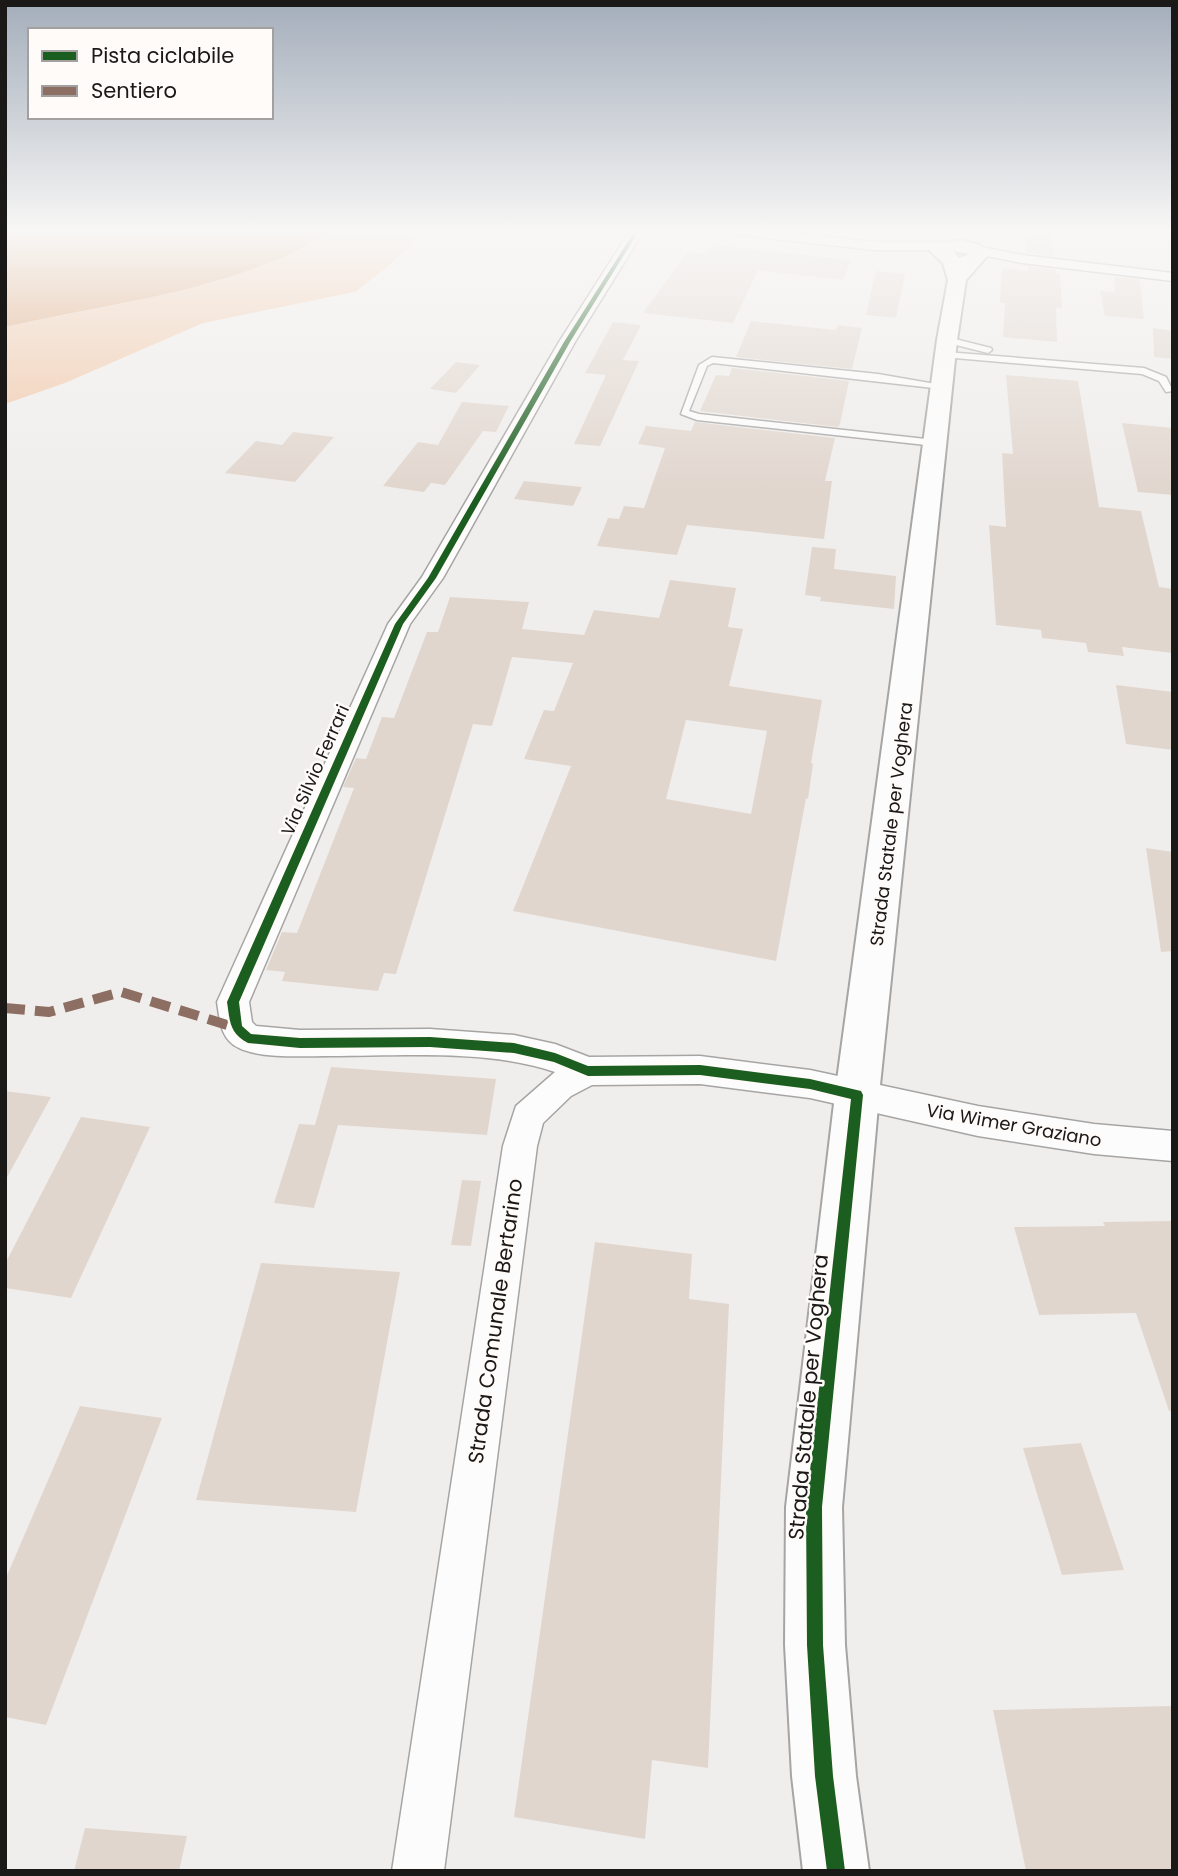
<svg xmlns="http://www.w3.org/2000/svg" width="1178" height="1876" viewBox="0 0 1178 1876" font-family="Poppins,sans-serif">
<style>
.green{fill:#f1c8a9}
.water{fill:#dda274}
.building{fill:#e1d6ce;fill-rule:evenodd}
.lines{fill:none;stroke-linecap:round;stroke-linejoin:round}
.service-casing{stroke:#a6a5a4;stroke-width:3}
.minor-casing{stroke:#a6a5a4;stroke-width:3}
.secondary-casing{stroke:#a6a5a4;stroke-width:4}
.service{fill:#fdfcfc;fill-rule:evenodd}
.minor{fill:#fdfcfc;fill-rule:evenodd}
.secondary{fill:#fdfcfc;fill-rule:evenodd}
.quiet{stroke:#8d6e63;stroke-width:10;stroke-dasharray:20 10;stroke-linecap:butt}
.cycleway-casing{stroke:#fefbf9;stroke-width:5}
.cycleway{fill:#1b5e20;fill-rule:evenodd}
.labels{text-anchor:middle;dominant-baseline:central;stroke-width:5;stroke-linejoin:round;paint-order:stroke}
.street-label{font-size:18px;fill:#1a1918;stroke:#fefbf9}
.near-street-label{font-size:21px;fill:#1a1918;stroke:#fefbf9}
</style>
<rect width="100%" height="100%" fill="#f0eeec"/>
<path class="green" d="M335,229L420,237L381,272L355,292L203,323L65,383L5,404V327C110,303 245,290 335,229Z"/>
<path class="water" d="M5,229H335C244,290 110,303 5,327Z"/>
<g class="building">
<polygon points="1025,229 1051,229 1054,256 1027,253"/>
<polygon points="712,245 851,260 843,280 758,270 733,323 643,313 688,252 705,254"/>
<polygon points="1028,266 1056,270 1056,273 1060,274 1062,308 1056,308 1057,342 1003,337 1005,303 1000,303 1002,268 1028,271"/>
<polygon points="876,271 905,274 896,318 866,315"/>
<polygon points="1114,277 1138,279 1140,282 1144,319 1105,316 1100,291 1115,292"/>
<polygon points="751,321 836,330 838,325 862,328 852,369 736,357"/>
<polygon points="613,322 641,325 623,360 639,361 600,446 574,444 606,375 585,373"/>
<polygon points="1153,328 1173,331 1173,359 1154,357"/>
<polygon points="456,362 480,365 456,393 430,389"/>
<polygon points="732,368 849,381 840,424 838,427 700,411 716,375 729,376"/>
<polygon points="1006,375 1078,381 1099,507 1141,511 1159,587 1173,589 1173,653 1122,647 1124,656 1088,652 1086,643 1042,638 1041,630 996,625 989,525 1006,527 1002,453 1013,454"/>
<polygon points="462,402 509,406 496,432 483,431 445,485 431,483 424,492 383,486 418,442 438,445"/>
<polygon points="695,422 835,438 825,481 832,481 824,539 687,525 677,555 597,546 608,518 619,519 624,506 644,508 665,448 638,444 646,426 691,431"/>
<polygon points="1122,423 1173,428 1173,495 1138,492"/>
<polygon points="293,432 334,437 295,482 225,473 256,441 282,445"/>
<polygon points="524,481 582,487 573,506 514,499"/>
<polygon points="812,547 836,549 834,569 896,576 894,609 820,601 821,597 805,595"/>
<path d="M670,580L736,588L728,627L743,629L729,686L822,700L811,763L813,764L808,799L806,798L776,961L513,911L571,766L524,759L544,710L554,711L573,663L512,657L492,726L473,724L396,974L384,973L378,991L282,981L285,972L266,970L282,932L297,933L354,788L343,787L356,758L366,759L382,717L394,718L427,632H438L450,597L529,602L522,629L584,635L594,610L659,618ZM686,720L767,731L751,814L666,799Z"/>
<polygon points="1116,685 1173,692 1173,750 1126,744"/>
<polygon points="1146,848 1173,852 1173,951 1161,952"/>
<polygon points="331,1067 496,1079 487,1135 338,1125 314,1208 274,1203 299,1124 315,1125"/>
<polygon points="5,1091 51,1097 5,1181"/>
<polygon points="81,1117 150,1127 71,1298 5,1288 5,1264"/>
<polygon points="462,1180 481,1181 471,1246 451,1245"/>
<polygon points="1173,1221 1173,1410 1169,1411 1136,1313 1039,1315 1014,1227 1105,1226 1103,1222"/>
<polygon points="595,1242 692,1254 689,1299 729,1304 708,1768 652,1760 645,1839 514,1817"/>
<polygon points="261,1263 400,1272 356,1512 196,1500"/>
<polygon points="80,1406 162,1418 46,1725 5,1717 5,1580"/>
<polygon points="1081,1443 1124,1570 1062,1575 1023,1448"/>
<polygon points="1173,1706 1173,1871 1026,1871 993,1710"/>
<polygon points="85,1828 187,1836 179,1871 74,1871"/>
</g>
<g class="lines">
<g class="service-casing">
<g id="service">
<polygon points="947,337 991,348 992,350 988,353 944,342 943,340"/>
<polygon points="946,352 1144,368 1166,377 1173,391 1166,392 1159,381 1142,374 943,357 942,355"/>
<polygon points="712,357 878,374 947,386 942,389 713,363 707,366 689,411 699,414 935,440 940,443 935,446 697,420 681,414 699,365"/>
</g>
</g>
<g class="minor-casing">
<g id="minor">
<path d="M631,229H645L575,342L443,578L410,624L249,1002L252,1022L256,1026L300,1030L430,1029L514,1035L555,1044L589,1057L700,1056L810,1070L978,1106L1094,1124L1173,1131V1161L1094,1154L978,1136L810,1098L700,1084L592,1085L571,1096L543,1123L537,1146L444,1871H392L503,1146L516,1106L555,1072C490,1049 399,1056 330,1056C305,1056 261,1059 239,1048C220,1039 220,1020 217,1002L388,624L422,577L559,342Z"/>
<polygon points="716,229 758,229 874,242 948,242 955,246 948,250 874,250 723,233"/>
<polygon points="977,246 1022,255 1173,273 1173,281 1022,263 972,253 972,247"/>
</g>
</g>
<g class="secondary-casing">
<path id="secondary" d="M960,240L977,244L990,253L966,280L957,340L879,1095L842,1507L845,1645L856,1776L869,1871H803L792,1776L785,1645L786,1507L835,1095L937,340L948,280L943,263L930,251L937,244ZM953,251L970,254L959,258Z"/>
</g>
<use href="#service" class="service"/>
<use href="#minor" class="minor"/>
<use href="#secondary" class="secondary"/>
<polyline class="quiet" points="5,1008 49,1012 121,992 237,1028"/>
<g class="cycleway-casing">
<path id="cycleway" d="M636,229H640L570,342L436,578L403,624L239,1002L242,1026L251,1034L300,1038L430,1037L514,1043L555,1053L588,1066L700,1065L810,1079L861,1091L863,1095L822,1507L823,1645L833,1776L845,1871H827L815,1776L807,1645L806,1507L851,1099L810,1089L700,1075L588,1076L554,1062L514,1053L430,1047L300,1048L248,1043C229,1033 230,1021 227,1002L395,624L428,578L564,342Z"/>
</g>
<use href="#cycleway" class="cycleway"/>
</g>
<linearGradient id="sky" x2="0" y2="1"><stop stop-color="#a3adba"/><stop offset="0.47" stop-color="#f8f7f6"/><stop offset="1" stop-color="#f8f7f6" stop-opacity="0"/></linearGradient>
<rect width="1178" height="492" fill="url(#sky)"/>
<g class="labels">
<g class="street-label">
<text transform="translate(315 770) rotate(-66)">Via Silvio Ferrari</text>
<text transform="translate(891 824) rotate(-83)">Strada Statale per Voghera</text>
<text transform="translate(1014 1125) rotate(10)">Via Wimer Graziano</text>
</g>
<g class="near-street-label">
<text transform="translate(495 1321) rotate(-82)">Strada Comunale Bertarino</text>
<text transform="translate(808 1397) rotate(-85)">Strada Statale per Voghera</text>
</g>
</g>
<rect width="1178" height="1876" fill="none" stroke="#1a1918" stroke-width="14"/>
<rect x="28" y="28" width="245" height="91" fill="#fefbf9" stroke="#a3a19f" stroke-width="2"/>
<rect x="42" y="51" width="35" height="10" fill="#1b5e20" stroke="#a3a19f" stroke-width="2"/>
<text x="91" y="63" font-size="21" fill="#1a1918">Pista ciclabile</text>
<rect x="42" y="86" width="35" height="10" fill="#8d6e63" stroke="#a3a19f" stroke-width="2"/>
<text x="91" y="98" font-size="21" fill="#1a1918">Sentiero</text>
</svg>
